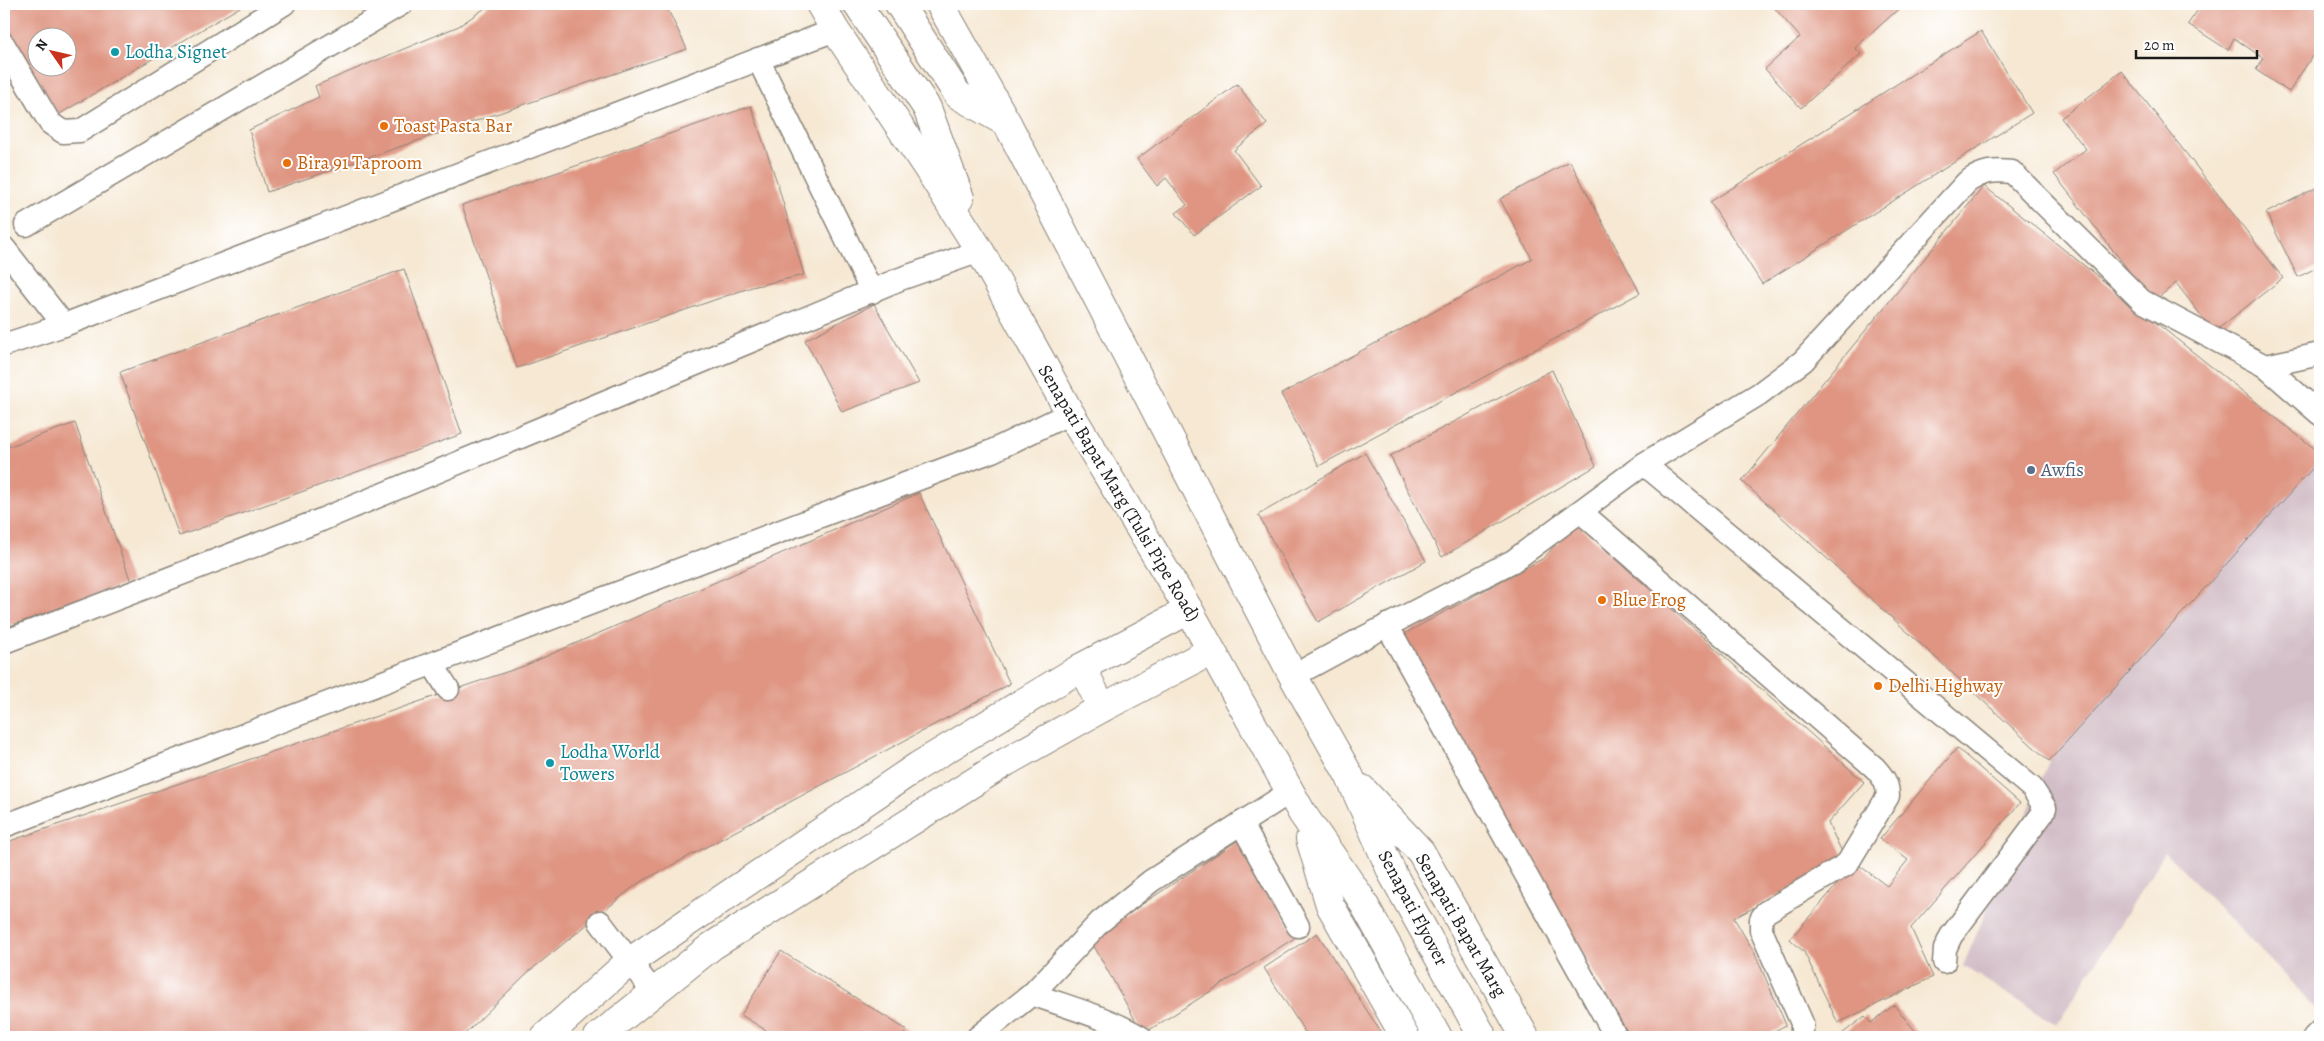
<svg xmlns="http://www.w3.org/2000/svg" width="2324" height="1041" viewBox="0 0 2324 1041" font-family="Alegreya,serif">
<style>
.industrial{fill:#d2bdc6}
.building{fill:#df9582;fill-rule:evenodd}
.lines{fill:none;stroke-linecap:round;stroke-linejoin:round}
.lane-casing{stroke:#898278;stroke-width:25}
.street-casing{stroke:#898278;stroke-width:30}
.primary-casing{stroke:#898278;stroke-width:30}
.lane{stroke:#fff;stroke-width:22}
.street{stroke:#fff;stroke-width:28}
.primary{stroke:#fff;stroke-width:28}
.culture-dot{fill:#0f9aa8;stroke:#fff;stroke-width:2}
.food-dot{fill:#e8710a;stroke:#fff;stroke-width:2}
.service-dot{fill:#5c6f8a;stroke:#fff;stroke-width:2}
.labels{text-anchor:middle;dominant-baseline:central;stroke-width:4;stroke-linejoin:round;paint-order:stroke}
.culture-label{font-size:19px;fill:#0d838f;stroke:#fff;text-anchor:start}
.food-label{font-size:19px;fill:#c56008;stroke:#fff;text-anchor:start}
.service-label{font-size:19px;fill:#4e5e75;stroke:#fff;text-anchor:start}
.street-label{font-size:19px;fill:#1c1c1c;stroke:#fff}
</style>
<rect width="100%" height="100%" fill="#fff"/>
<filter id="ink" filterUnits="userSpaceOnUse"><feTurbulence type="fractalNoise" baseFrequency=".02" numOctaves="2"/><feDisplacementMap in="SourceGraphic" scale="10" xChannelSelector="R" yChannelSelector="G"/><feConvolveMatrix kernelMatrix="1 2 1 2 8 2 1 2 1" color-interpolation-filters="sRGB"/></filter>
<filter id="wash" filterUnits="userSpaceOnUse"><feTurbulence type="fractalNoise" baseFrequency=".0096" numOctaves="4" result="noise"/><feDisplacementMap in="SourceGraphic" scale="20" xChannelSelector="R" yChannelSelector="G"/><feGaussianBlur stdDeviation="1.12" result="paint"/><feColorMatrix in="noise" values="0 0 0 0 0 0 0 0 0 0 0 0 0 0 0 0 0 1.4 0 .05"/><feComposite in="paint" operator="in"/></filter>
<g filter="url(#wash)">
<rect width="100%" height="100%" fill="#f6e8d3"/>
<polygon class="industrial" points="1984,186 2320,453 2320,1012 2165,852 2057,1025 1963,966 2049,761 1742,481"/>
<g id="blocks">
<g class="building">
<path d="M4,4H245L58,115L4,23ZM38,38H68V68H38Z"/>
<polygon points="491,4 665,4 687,49 267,192 249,130 319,97 315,86 459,26"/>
<polygon points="1771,4 1904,4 1855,48 1861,54 1801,108 1765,69 1800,37"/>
<polygon points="2202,4 2320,4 2320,44 2289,92 2256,70 2263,58 2234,38 2228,50 2188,24"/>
<polygon points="1981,31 2032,113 1762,284 1710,202"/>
<polygon points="2122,71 2283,278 2214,332 2176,283 2153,302 2054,174 2086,149 2061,118"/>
<polygon points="1237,84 1267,124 1234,150 1261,186 1194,235 1176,213 1187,205 1166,178 1157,186 1137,159"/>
<polygon points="751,106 777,182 804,275 752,287 517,368 462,205"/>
<polygon points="1570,161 1640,293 1319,466 1281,394 1532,259 1500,199"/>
<polygon points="1984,186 2320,453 2320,460 2049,761 1742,481"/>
<polygon points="2320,186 2320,266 2298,277 2266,213"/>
<polygon points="404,269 462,434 179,536 120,372"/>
<polygon points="874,304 919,383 842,412 805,340"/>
<polygon points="1552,370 1596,466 1442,557 1390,456"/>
<polygon points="75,423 131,582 4,628 4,448"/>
<polygon points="1365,453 1426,561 1318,622 1258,515"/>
<polygon points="919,493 1010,684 637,884 526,974 462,1037 4,1037 4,843 524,666"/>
<polygon points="1575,522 1864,782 1828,823 1846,860 1734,918 1755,954 1786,1025 1763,1037 1630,1037 1402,635 1544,558"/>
<polygon points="1957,748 2020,803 1911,928 1933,977 1838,1023 1804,952 1790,939 1856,863 1887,886 1908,860 1880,839"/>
<polygon points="1240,839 1296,937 1143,1034 1090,939"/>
<polygon points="1317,933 1384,1037 1308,1037 1264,968"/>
<polygon points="781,951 907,1030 902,1037 777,1037 741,1015"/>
<polygon points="1894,1005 1920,1037 1838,1037 1865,1016 1871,1023"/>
</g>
</g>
</g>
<g filter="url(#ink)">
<use href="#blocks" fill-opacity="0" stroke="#898278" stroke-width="1"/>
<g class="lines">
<g class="lane-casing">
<g id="lane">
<polyline points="4,45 50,123 63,132 80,131 284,4"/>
<polyline points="758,59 872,292"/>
<polyline points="26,225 401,4"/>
<polyline points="4,248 64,325 835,30"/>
<polyline points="4,345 64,325"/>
<polyline points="2265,366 2320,354"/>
<polyline points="1644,464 2032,788 2045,808 2043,813 1951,936 1945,949 1944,962"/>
<path d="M1581,512L1875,768C1883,777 1888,783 1888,796L1847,864L1766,912L1761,919V930L1802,1023V1037"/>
<polyline points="1387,625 1616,1037"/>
<polyline points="4,642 321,520 900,279 980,251"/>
<polyline points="433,665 448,689"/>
<path d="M1293,676L1363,638L1513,561L1644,464L1759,394L1803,361L1967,182C1983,171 1993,170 2012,172L2142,301L2265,366L2320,414"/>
<polyline points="1241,823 1298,926"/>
<polyline points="4,826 992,451 1070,413"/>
<polyline points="600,922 653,992"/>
<polyline points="1032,994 1100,922 1151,881 1290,792"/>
<path d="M978,1037L1032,994C1067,1007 1107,1017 1140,1037"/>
<polyline points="2314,1037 2320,1031"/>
</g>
</g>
<g class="street-casing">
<g id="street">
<polyline points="1082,667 1102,708"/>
<polyline points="545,1037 629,962 918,766 1082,667 1189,610"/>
<polyline points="598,1037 712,946 1006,762 1102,708 1211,651"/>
</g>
</g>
<g class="primary-casing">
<g id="primary">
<polyline points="820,4 835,30 932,175 980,251 1070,413 1189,610 1302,813 1360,897 1438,1037"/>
<polyline points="857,4 927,108 960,198"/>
<polyline points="899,4 958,95 1007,123"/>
<polyline points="940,4 1007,123 1293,676 1349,775 1393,875 1483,1037"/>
<polyline points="1362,789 1421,852 1525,1037"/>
<polyline points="1310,839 1330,905 1405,1037"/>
</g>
</g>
<use href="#lane" class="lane"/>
<use href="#street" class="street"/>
<use href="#primary" class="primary"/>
</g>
</g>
<g class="culture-dot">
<circle cx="115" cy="52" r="5"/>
<circle cx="550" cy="763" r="5"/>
</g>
<g class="food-dot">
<circle cx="384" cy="126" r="5"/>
<circle cx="287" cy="163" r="5"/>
<circle cx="1602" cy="600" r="5"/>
<circle cx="1878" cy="686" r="5"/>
</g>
<circle class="service-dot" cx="2031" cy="470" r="5"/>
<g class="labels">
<g class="culture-label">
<text x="125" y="52">Lodha Signet</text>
<text x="560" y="752">Lodha World<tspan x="560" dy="22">Towers</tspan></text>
</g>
<g class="food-label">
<text x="394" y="126">Toast Pasta Bar</text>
<text x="297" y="163">Bira 91 Taproom</text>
<text x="1612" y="600">Blue Frog</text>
<text x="1888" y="686">Delhi Highway</text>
</g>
<g class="service-label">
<text x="2041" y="470">Awfis</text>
</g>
<g class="street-label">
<text transform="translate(1119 493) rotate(59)">Senapati Bapat Marg (Tulsi Pipe Road)</text>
<text transform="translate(1413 908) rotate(62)">Senapati Flyover</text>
<text transform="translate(1461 925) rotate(60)">Senapati Bapat Marg</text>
</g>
</g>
<rect width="2324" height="1041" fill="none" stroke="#fff" stroke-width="20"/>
<g transform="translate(52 52) rotate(304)"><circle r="24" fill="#ffffff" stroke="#a4a4a4"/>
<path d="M0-4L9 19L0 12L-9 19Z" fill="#c8321e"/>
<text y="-8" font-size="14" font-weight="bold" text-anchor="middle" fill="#1c1c1c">N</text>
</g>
<path d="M2136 50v8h121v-8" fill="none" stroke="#1c1c1c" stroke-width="2.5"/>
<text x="2144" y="50" font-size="15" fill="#1c1c1c" stroke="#ffffff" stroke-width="4" paint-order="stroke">20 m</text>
</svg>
